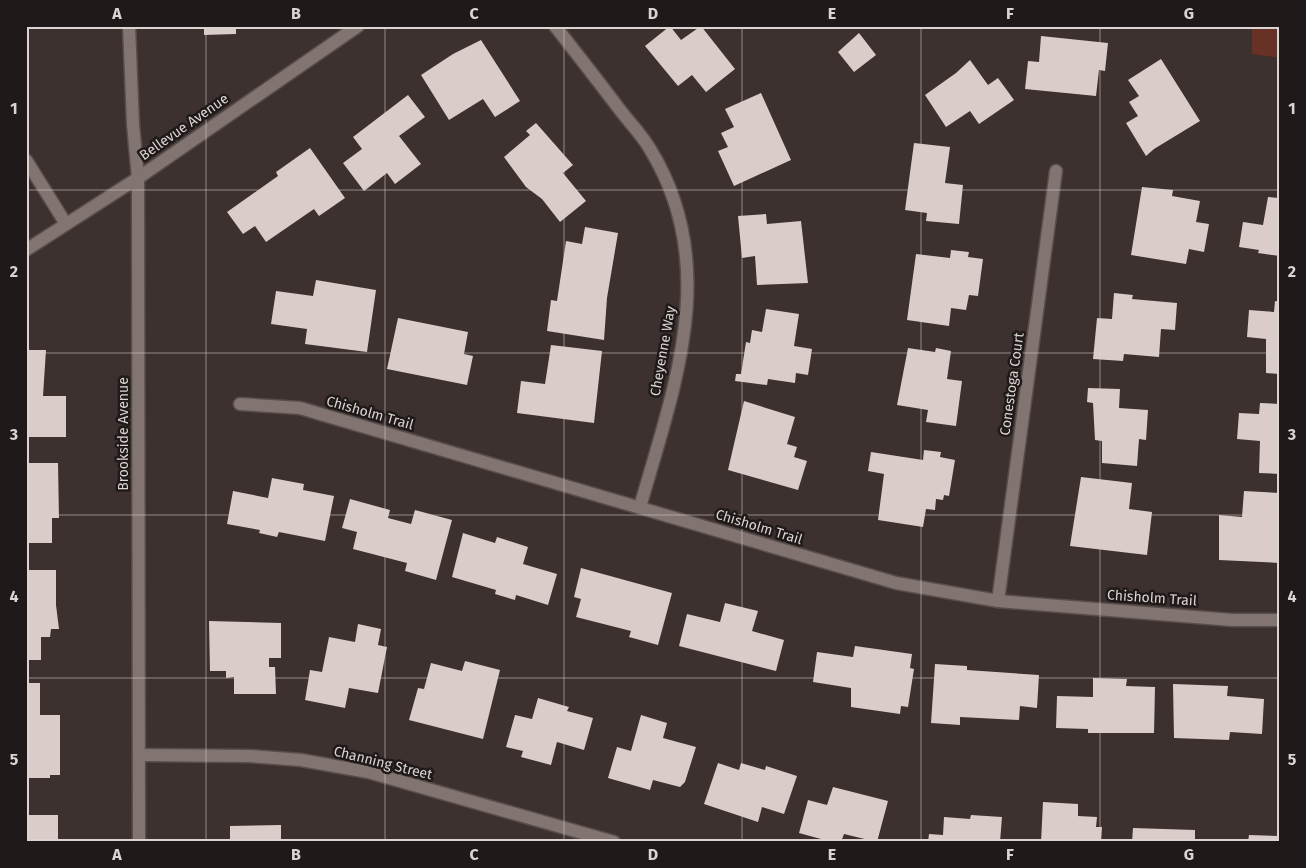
<svg xmlns="http://www.w3.org/2000/svg" width="1306" height="868" viewBox="0 0 1306 868" font-family="'Fira Sans',sans-serif">
<style>
.green{fill:#673225}
.building{fill:#daccc9}
.lines{fill:none;stroke-linecap:round;stroke-linejoin:round}
.minor-casing{stroke:#574d4b;stroke-width:15}
.minor{stroke:#817471;stroke-width:12}
.grid{fill:none;stroke:#dbd4d2;stroke-width:1;stroke-opacity:0.55}
.labels{text-anchor:middle;dominant-baseline:central;stroke-width:5;stroke-linejoin:round;paint-order:stroke}
.street-label{font-size:14px;fill:#dbd4d2;stroke:#1f1a19}
.neatline{fill:none;stroke:#dbd4d2;stroke-width:2}
.grid-label{font-size:16px;text-anchor:middle;font-weight:bold;fill:#dbd4d2}
</style>
<rect width="100%" height="100%" fill="#3c312e"/>
<polygon class="green" points="1245,26 1280,26 1280,58 1252,54 1252,28"/>
<g class="building">
<polygon points="204,26 236,26 236,34 204,35"/>
<polygon points="670,26 681,40 701,26 735,69 706,92 692,75 678,86 645,46"/>
<polygon points="859,33 876,55 854,72 838,52"/>
<polygon points="1041,36 1108,43 1105,71 1099,70 1096,96 1025,89 1028,61 1039,62"/>
<polygon points="481,40 520,101 495,117 483,99 449,120 421,75 453,54"/>
<polygon points="1161,59 1200,121 1154,149 1146,156 1126,123 1138,116 1129,102 1139,96 1128,80"/>
<polygon points="970,60 988,85 998,78 1014,100 979,124 970,111 946,127 925,95 956,73"/>
<polygon points="761,93 791,160 734,186 718,151 728,147 721,133 734,127 725,109"/>
<polygon points="408,95 425,117 399,136 421,164 395,184 387,173 364,191 343,163 362,149 353,137"/>
<polygon points="536,123 573,165 563,173 586,201 560,222 542,199 526,187 504,157 530,135 526,131"/>
<polygon points="914,143 950,147 945,183 963,185 959,224 926,221 927,213 905,210"/>
<polygon points="310,148 345,198 319,216 314,209 266,242 255,226 243,234 227,212 278,176 276,172"/>
<polygon points="1142,187 1173,190 1172,196 1200,201 1196,222 1209,224 1204,252 1189,249 1186,264 1131,255"/>
<polygon points="1268,197 1280,198 1280,256 1258,253 1259,250 1239,247 1243,222 1263,225"/>
<polygon points="766,214 767,224 801,221 808,283 757,285 755,256 742,258 738,216"/>
<polygon points="585,227 618,233 607,298 604,340 547,331 551,300 557,301 566,241 582,244"/>
<polygon points="951,250 969,252 968,257 983,259 978,296 969,295 966,310 951,308 949,326 907,320 916,254 950,258"/>
<polygon points="316,280 376,290 367,352 305,344 307,329 271,324 276,291 313,296"/>
<polygon points="1114,293 1133,295 1132,299 1177,303 1175,330 1161,329 1159,357 1124,354 1123,361 1093,359 1097,318 1112,319"/>
<polygon points="1275,301 1280,302 1280,374 1266,373 1266,339 1247,337 1249,310 1274,312"/>
<polygon points="766,309 799,314 794,346 812,349 808,375 796,373 795,383 768,379 767,385 735,381 736,374 741,374 746,342 750,343 752,330 762,332"/>
<polygon points="398,318 468,332 464,354 473,356 467,385 387,369"/>
<polygon points="551,345 602,351 594,423 517,413 521,381 545,384"/>
<polygon points="908,348 935,352 936,348 951,351 947,379 962,381 956,426 926,422 928,410 897,405"/>
<polygon points="26,350 46,350 43,396 66,396 66,437 26,437"/>
<polygon points="1088,388 1120,389 1119,408 1148,410 1146,440 1139,439 1137,466 1102,463 1102,441 1095,440 1093,403 1087,402"/>
<polygon points="744,401 795,417 787,444 797,447 794,457 807,461 798,490 728,470"/>
<polygon points="1260,403 1280,404 1280,474 1259,473 1260,441 1237,439 1239,413 1259,414"/>
<polygon points="924,450 941,452 940,457 955,460 949,496 944,495 943,500 936,499 935,510 926,509 923,527 878,520 884,474 868,471 871,452 923,460"/>
<polygon points="26,463 58,463 59,518 52,518 52,543 26,543"/>
<polygon points="1081,477 1132,483 1129,509 1152,512 1147,555 1070,546"/>
<polygon points="272,478 304,484 303,490 334,496 325,541 279,532 277,537 259,533 260,530 227,524 233,491 268,498"/>
<polygon points="1244,491 1280,493 1280,563 1219,560 1219,515 1242,517"/>
<polygon points="350,499 390,510 388,518 411,524 415,510 452,520 436,580 405,571 407,563 353,549 357,532 342,528"/>
<polygon points="463,533 495,543 497,537 528,547 523,564 557,574 548,605 516,595 515,600 495,594 496,590 452,577"/>
<polygon points="581,568 672,593 658,645 629,637 631,631 576,617 581,599 574,597"/>
<polygon points="26,570 56,570 56,605 59,629 51,629 50,637 41,637 41,660 26,660"/>
<polygon points="725,603 758,611 752,631 784,640 776,671 679,646 687,614 720,622"/>
<polygon points="209,621 281,623 281,658 269,658 269,667 275,667 276,694 234,694 234,677 226,678 226,671 210,671"/>
<polygon points="358,624 381,629 378,645 387,647 378,693 349,688 345,708 305,700 310,670 322,672 329,637 355,642"/>
<polygon points="855,646 912,654 910,668 914,669 908,707 901,706 900,714 851,707 851,688 813,682 817,652 853,657"/>
<polygon points="465,661 500,670 483,739 409,720 418,688 424,689 431,663 462,671"/>
<polygon points="935,664 967,666 967,670 1039,675 1037,708 1020,706 1019,720 960,717 960,725 931,723"/>
<polygon points="1093,678 1127,679 1126,686 1155,687 1154,733 1088,733 1088,729 1056,728 1057,696 1093,697"/>
<polygon points="26,683 40,683 40,715 60,715 60,775 50,775 50,778 26,778"/>
<polygon points="1173,684 1228,686 1227,696 1264,699 1262,734 1230,732 1229,740 1174,738"/>
<polygon points="538,698 569,707 567,711 593,718 584,750 557,742 551,765 521,757 523,751 506,747 515,715 532,719"/>
<polygon points="641,715 667,723 663,738 696,747 685,782 680,787 653,780 650,790 608,778 617,747 631,751"/>
<polygon points="718,763 739,770 741,763 765,770 766,766 797,776 784,814 762,807 758,822 704,804"/>
<polygon points="833,787 888,801 877,842 844,834 841,842 832,842 799,833 808,800 827,805"/>
<polygon points="1043,802 1078,804 1078,816 1097,817 1096,827 1102,827 1101,842 1041,842"/>
<rect x="26" y="815" width="32" height="27"/>
<polygon points="971,815 1002,817 1000,842 928,842 929,834 943,835 944,817 970,819"/>
<polygon points="281,825 281,842 230,842 230,826"/>
<polygon points="1133,828 1195,830 1195,842 1132,842"/>
<polygon points="1249,835 1280,836 1280,842 1248,842"/>
</g>
<g class="lines">
<g class="minor-casing">
<g id="minor">
<polyline points="129,26 133,124 138,178 139,842"/>
<path d="M555,26C577,54 599,82 620,110C630,123 642,135 650,149C722,266 674,387 640,507"/>
<polyline points="26,160 66,224"/>
<polyline points="26,250 138,178 358,26"/>
<polyline points="240,404 300,408 896,583 998,601 1232,620 1280,620"/>
<polyline points="998,601 1056,171"/>
<polyline points="139,755 249,756 301,760 368,772 614,842"/>
</g>
</g>
<use href="#minor" class="minor"/>
</g>
<path class="grid" d="M206,26V842M385,26V842M564,26V842M742,26V842M921,26V842M1100,26V842M26,190H1280M26,353H1280M26,515H1280M26,678H1280"/>
<g class="labels">
<g class="street-label">
<text transform="translate(184 127) rotate(-35)">Bellevue Avenue</text>
<text transform="translate(663 351) rotate(-80)">Cheyenne Way</text>
<text transform="translate(1012 384) rotate(-82)">Conestoga Court</text>
<text transform="translate(370 413) rotate(16)">Chisholm Trail</text>
<text transform="translate(123 434) rotate(-90)">Brookside Avenue</text>
<text transform="translate(759 527) rotate(17)">Chisholm Trail</text>
<text transform="translate(1152 598) rotate(4)">Chisholm Trail</text>
<text transform="translate(383 763) rotate(14)">Channing Street</text>
</g>
</g>
<rect width="1306" height="868" fill="none" stroke="#1f1a19" stroke-width="55"/>
<rect x="28" y="28" width="1250" height="812" class="neatline"/>
<g class="grid-label">
<text x="117" y="19">A</text>
<text x="296" y="19">B</text>
<text x="474" y="19">C</text>
<text x="653" y="19">D</text>
<text x="832" y="19">E</text>
<text x="1010" y="19">F</text>
<text x="1189" y="19">G</text>
<text x="14" y="114">1</text>
<text x="1292" y="114">1</text>
<text x="14" y="277">2</text>
<text x="1292" y="277">2</text>
<text x="14" y="440">3</text>
<text x="1292" y="440">3</text>
<text x="14" y="602">4</text>
<text x="1292" y="602">4</text>
<text x="14" y="765">5</text>
<text x="1292" y="765">5</text>
<text x="117" y="860">A</text>
<text x="296" y="860">B</text>
<text x="474" y="860">C</text>
<text x="653" y="860">D</text>
<text x="832" y="860">E</text>
<text x="1010" y="860">F</text>
<text x="1189" y="860">G</text>
</g>
</svg>
